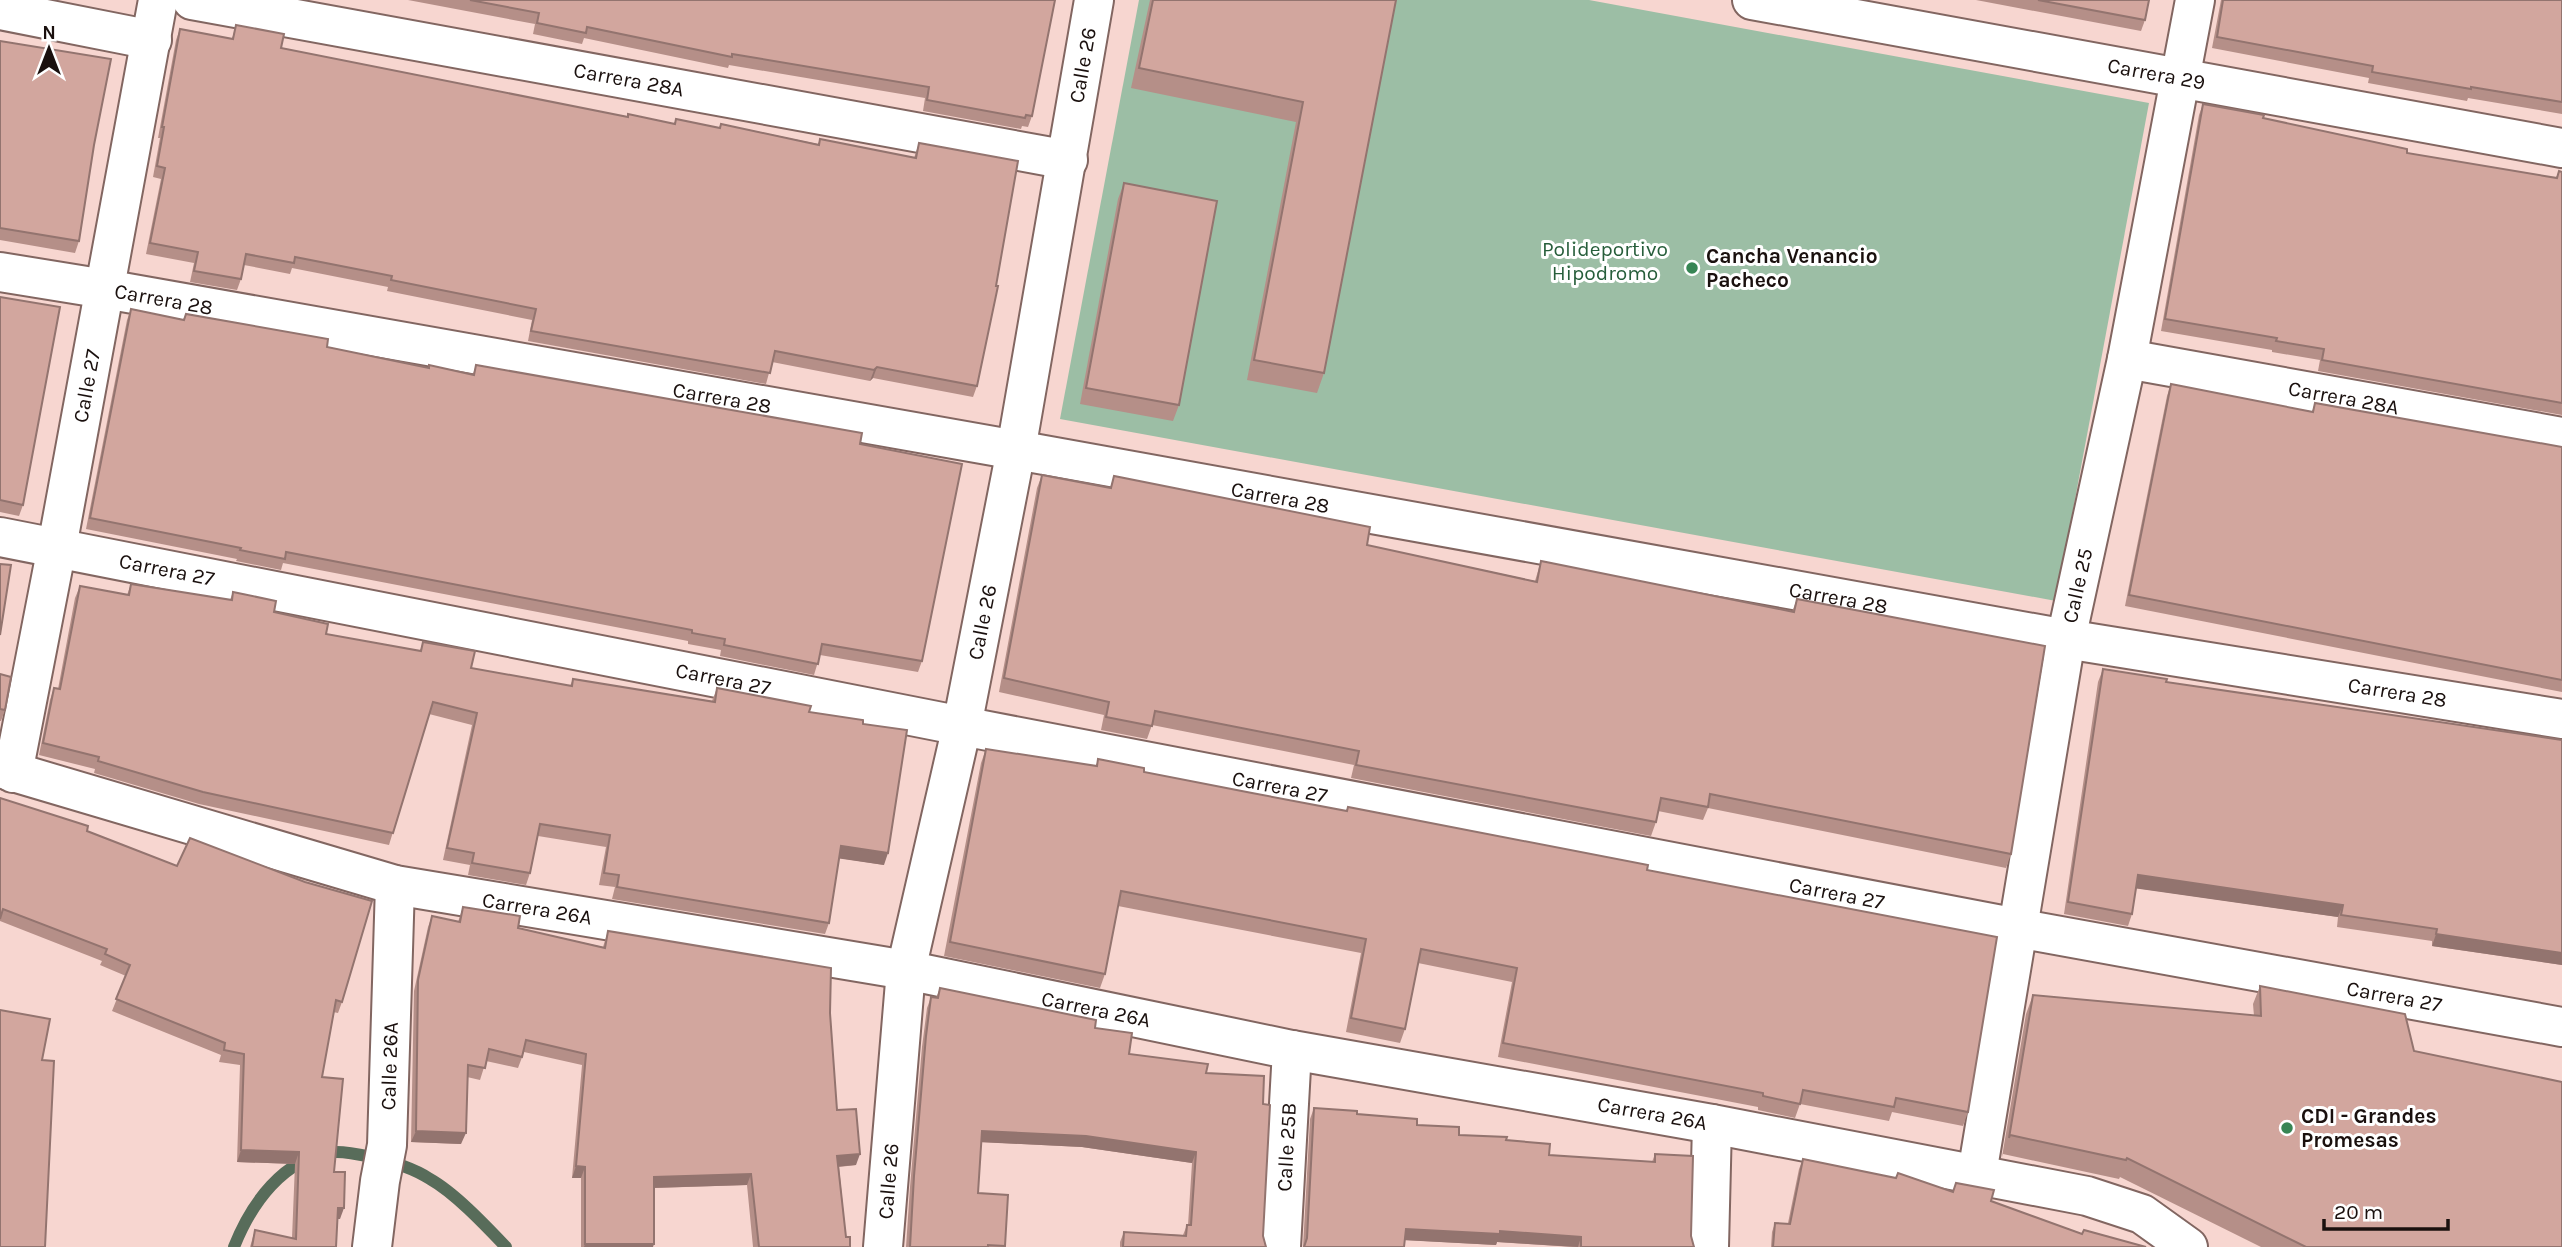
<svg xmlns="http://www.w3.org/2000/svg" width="2562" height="1247" viewBox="0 0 2562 1247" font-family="Karla,sans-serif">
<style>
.green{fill:#9cbea5}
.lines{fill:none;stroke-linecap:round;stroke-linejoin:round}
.stream{stroke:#586c5a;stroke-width:12}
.minor-casing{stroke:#826661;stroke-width:42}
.minor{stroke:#fff;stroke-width:38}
.wall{fill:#b58f88}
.shaded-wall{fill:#93746f}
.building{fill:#d2a69e;stroke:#93746f;stroke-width:2}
.poi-dot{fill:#378554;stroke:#fff;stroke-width:2.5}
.labels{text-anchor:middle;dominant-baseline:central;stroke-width:6;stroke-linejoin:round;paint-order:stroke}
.street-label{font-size:21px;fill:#1a100e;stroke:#fff}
.park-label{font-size:21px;fill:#275e3b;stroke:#fff}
.poi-label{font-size:21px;font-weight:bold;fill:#1a100e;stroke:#fff;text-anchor:start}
</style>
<rect width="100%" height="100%" fill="#f7d6d0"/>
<polygon class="green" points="1139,0 1589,0 2149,103 2056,601 1060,419"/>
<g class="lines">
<path class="stream" d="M234,1247C251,1204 283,1158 333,1152C347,1151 362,1155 376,1158C395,1163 413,1168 430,1179C455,1193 486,1226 506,1247"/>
<g class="minor-casing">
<g id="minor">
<path id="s1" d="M192,0L1068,160"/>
<path id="s2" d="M1752,0L2562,148"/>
<polyline points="0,10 152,40"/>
<path id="s3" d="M0,272L105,289L1016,450L2066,639L2562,719"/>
<path id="s4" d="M2127,359L2562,437"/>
<path id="s5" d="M0,537L962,726L2017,928L2562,1027"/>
<path id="s6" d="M0,768L395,885L906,970L1292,1050L1712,1124L2087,1196L2142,1214L2188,1247"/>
<path id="s7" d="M13,773L57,547L158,0"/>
<path id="s8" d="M1977,1174L2066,639L2127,359L2195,0"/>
<path id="s9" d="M372,1247L380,1181L387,1145L395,885"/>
<path id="s10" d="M883,1247L906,970L962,726L1016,450L1094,0"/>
<path id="s11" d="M1281,1247L1292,1050"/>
<polyline points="1709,1247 1712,1124"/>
</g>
</g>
<use href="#minor" class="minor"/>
</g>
<g class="wall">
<polygon points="408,0 1055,0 1032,116 1028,127 1022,126 1021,129 923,111 925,98 729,65 728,68 584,38 582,44 533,34 535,24"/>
<polygon points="1150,0 1396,0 1324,373 1317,393 1247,380 1296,122 1131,88"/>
<polygon points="1976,0 2149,0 2145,20 2141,31"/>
<polygon points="2221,0 2562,0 2562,114 2468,98 2467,101 2368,83 2369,78 2212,48"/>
<polygon points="236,25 281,48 627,117 675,124 676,119 720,128 721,124 818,144 820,139 914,158 919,143 977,386 973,397 873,378 870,381 772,362 766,384 528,341 532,320 387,291 388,287 292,268 290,274 244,265 241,279 237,290 190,282 194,263 146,254 161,179 153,177 160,138 158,138 176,40 180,29 232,39"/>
<polygon points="0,41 94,145 79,241 75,253 0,240"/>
<polygon points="2203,104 2407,153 2556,178 2559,171 2562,172 2562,415 2318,371 2320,360 2272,352 2272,350 2161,331 2199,115"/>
<polygon points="1124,183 1179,405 1173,421 1080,404 1118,199"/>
<polygon points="0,297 23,505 19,516 0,512"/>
<polygon points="131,309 183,320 186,314 327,347 428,368 473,374 476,365 860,444 922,661 918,672 820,655 814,675 720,656 721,650 688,644 688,641 283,563 281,570 236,561 237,559 86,529 127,320"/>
<polygon points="2171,384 2312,412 2315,403 2562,447 2562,692 2125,606 2167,396"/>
<polygon points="1042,475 1110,488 1114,476 1367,545 1535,581 1541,561 1792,612 1797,599 2011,854 2006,868 1708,808 1703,820 1658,811 1656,822 1651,836 1351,778 1354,765 1152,725 1147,739 1101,730 1104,715 999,692 1037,488"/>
<polygon points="131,584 230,600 233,592 274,612 326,634 420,651 423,642 471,668 570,686 573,679 712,701 717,688 809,712 863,724 884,865 839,858 829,923 825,934 612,899 615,887 599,885 606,847 538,836 530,873 526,885 468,875 470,865 443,860 472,725 429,714 389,845 199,804 94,773 95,769 39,755 50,700 54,688 58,689 75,598 80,586 127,595"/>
<polygon points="2103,669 2166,682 2562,740 2562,965 2432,946 2432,941 2337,927 2338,917 2136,888 2132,914 2128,926 2064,914 2098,682"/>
<polygon points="0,674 5,710 1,721 0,721"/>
<polygon points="986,749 1096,766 1098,759 1144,772 1346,811 1348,807 1647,870 1968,1112 1963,1126 1892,1112 1889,1121 1800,1104 1795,1118 1758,1110 1758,1107 1498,1057 1512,982 1418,963 1405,1029 1400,1043 1346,1032 1361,953 1118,906 1105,974 1100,988 944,956 981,763"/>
<polygon points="0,798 87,831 342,1002 338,1013 333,1012 322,1077 340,1219 337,1219 336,1247 250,1247 255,1230 292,1238 295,1164 237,1162 240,1065 219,1062 221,1055 112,1011 126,976 100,965 102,961 0,921"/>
<polygon points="463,907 518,928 603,947 608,931 830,1013 837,1110 856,1165 839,1167 846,1237 850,1247 753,1247 747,1185 654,1188 653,1247 581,1247 581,1178 572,1178 582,1065 524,1052 518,1068 486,1061 480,1080 467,1077 461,1144 411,1142 414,991 428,927 432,916 458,922"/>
<polygon points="2260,986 2414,1051 2562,1247 2261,1247 2120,1177 2119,1179 2003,1154 2002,1157 2026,1014 2033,995 2254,1016 2253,1004"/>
<polygon points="940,988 1095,1028 1129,1054 1206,1073 1263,1104 1263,1236 1266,1247 1120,1247 1120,1242 1124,1232 1183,1235 1187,1225 1188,1225 1192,1163 1082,1147 981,1142 978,1193 1008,1195 1005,1247 906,1247 910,1187 922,1047 927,1008 931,997 936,998"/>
<polygon points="1314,1108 1417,1125 1459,1135 1506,1140 1549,1155 1652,1162 1655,1154 1691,1236 1694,1247 1573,1247 1497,1242 1496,1245 1405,1240 1404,1247 1303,1247 1310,1119"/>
<polygon points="1803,1159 1953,1192 1956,1183 1991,1201 2082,1234 2146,1247 1771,1247 1772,1232 1775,1223 1788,1223 1799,1169"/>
</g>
<g class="shaded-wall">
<polygon points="877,367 873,378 870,381 874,370"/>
<polygon points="841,846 888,853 884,865 836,858"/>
<polygon points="2138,875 2343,905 2338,917 2133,888"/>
<polygon points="2436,934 2562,953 2562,965 2432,946"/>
<polygon points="416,1131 466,1133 461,1144 411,1142"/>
<polygon points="982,1131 1086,1136 1196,1152 1192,1163 1082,1147 978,1142"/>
<polygon points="241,1150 299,1152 295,1164 237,1162"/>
<polygon points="860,1154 856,1165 833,1167 837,1156"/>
<polygon points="576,1166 585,1167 581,1178 572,1178"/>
<polygon points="751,1174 747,1185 650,1188 654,1177"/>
<polygon points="338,1208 344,1208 340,1219 334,1219"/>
<polygon points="1406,1229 1500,1231 1581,1237 1578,1247 1497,1242 1496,1245 1402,1240"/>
<polygon points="585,1244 654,1244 653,1247 584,1247"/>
</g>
<g class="building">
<polygon points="470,0 1055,0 1032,116 1026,115 1025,118 927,100 929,87 732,54 732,57 587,27 586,33 537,23 539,13"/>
<polygon points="1153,0 1396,0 1324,373 1254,360 1303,102 1139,68"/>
<polygon points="2038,0 2149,0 2145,20"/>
<polygon points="2223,0 2562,0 2562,102 2471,87 2471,89 2372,72 2373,66 2217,37"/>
<polygon points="236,25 284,34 281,48 628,117 628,114 675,124 676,119 720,128 721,124 819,145 820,139 916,158 919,143 1018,161 996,286 998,286 977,386 877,367 874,370 775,351 770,373 531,331 536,309 391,280 392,276 295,257 294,263 246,254 241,279 194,271 198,252 150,243 165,168 157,166 164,127 162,127 180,29 233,39"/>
<polygon points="0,41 111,59 94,145 79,241 0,228"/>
<polygon points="2203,104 2264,115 2263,118 2407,149 2407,153 2557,178 2559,171 2562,172 2562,403 2322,360 2324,349 2276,341 2277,338 2165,319"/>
<polygon points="1124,183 1217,201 1179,405 1086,388"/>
<polygon points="0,297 60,307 23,505 0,500"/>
<polygon points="131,309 184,320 186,314 328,339 327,347 429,368 429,365 474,375 476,365 862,433 860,444 962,464 922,661 822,644 818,664 724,645 725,639 692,633 692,630 286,552 285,559 240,550 241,548 90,518"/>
<polygon points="2171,384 2313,412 2315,403 2562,447 2562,680 2129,595"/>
<polygon points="1042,475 1111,488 1114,476 1370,527 1367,545 1537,582 1541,561 1794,612 1797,599 2045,646 2011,854 1710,794 1708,807 1661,798 1656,822 1356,765 1359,751 1155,711 1152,726 1106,717 1109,702 1004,678"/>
<polygon points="0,564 11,565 0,635"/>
<polygon points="131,584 232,600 233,592 276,601 274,612 328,624 326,634 421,651 423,642 475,651 471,668 572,686 573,679 715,702 717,688 811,706 809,712 863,720 863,724 907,730 888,853 841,846 829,923 617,887 619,875 604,873 610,835 540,824 530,873 472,863 474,853 447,848 477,713 433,702 393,833 203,792 98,761 99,757 43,743 54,688 60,689 80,586 129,595"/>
<polygon points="2103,669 2167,679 2166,682 2562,740 2562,953 2436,934 2437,929 2341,915 2343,905 2138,875 2132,914 2068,902"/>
<polygon points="0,674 11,677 5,710 0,709"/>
<polygon points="986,749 1097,766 1098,759 1144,768 1144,772 1252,793 1347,811 1348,807 1648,865 1647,870 1997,937 1968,1112 1896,1098 1894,1107 1803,1090 1800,1104 1763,1096 1763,1093 1503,1043 1517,968 1421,949 1405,1029 1351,1018 1366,939 1121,891 1105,974 950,942"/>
<polygon points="0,798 88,826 87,831 177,866 190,838 305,882 372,901 342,1002 336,1000 322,1077 343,1079 334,1172 345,1172 344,1208 338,1208 336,1247 252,1247 255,1230 296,1239 299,1152 241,1150 244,1054 224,1050 225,1043 116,999 130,965 105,954 107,949 3,909 0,919"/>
<polygon points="463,907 520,916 518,928 605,948 608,931 831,968 830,1013 837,1110 856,1109 860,1154 837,1156 846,1237 850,1237 850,1247 759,1247 751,1174 654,1177 654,1244 585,1244 585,1167 576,1166 586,1054 526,1040 522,1057 489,1049 485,1068 468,1065 466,1133 416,1131 418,980 432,916 460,922"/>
<polygon points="2260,986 2405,1014 2414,1051 2562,1082 2562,1247 2306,1247 2127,1158 2126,1160 2010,1135 2009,1138 2033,995 2261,1016"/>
<polygon points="940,988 1096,1020 1095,1028 1132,1033 1129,1054 1208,1064 1206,1073 1264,1076 1263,1104 1270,1105 1263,1236 1266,1247 1123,1247 1124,1232 1186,1236 1187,1225 1191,1225 1196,1152 1086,1136 982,1131 978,1193 1008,1195 1005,1246 988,1245 988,1247 910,1247 914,1176 926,1036 931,997 938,998"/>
<polygon points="0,1010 50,1019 42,1060 54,1061 45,1247 0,1247"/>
<polygon points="1314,1108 1357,1111 1357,1114 1417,1119 1417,1125 1459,1127 1459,1135 1507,1137 1506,1140 1550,1144 1549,1155 1655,1162 1655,1154 1693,1156 1691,1236 1694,1247 1581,1247 1581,1237 1500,1231 1500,1234 1406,1229 1404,1247 1304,1247 1307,1238"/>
<polygon points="1803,1159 1896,1178 1898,1173 1953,1192 1956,1183 1994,1190 1991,1201 2082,1234 2084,1230 2146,1247 1773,1247 1775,1223 1790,1224"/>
</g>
<g class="poi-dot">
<circle cx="1692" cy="268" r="7"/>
<circle cx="2287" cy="1128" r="7"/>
</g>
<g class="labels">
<g class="street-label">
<text stroke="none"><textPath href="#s10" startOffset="1200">Calle 26</textPath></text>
<text stroke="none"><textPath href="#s2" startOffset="411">Carrera 29</textPath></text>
<text stroke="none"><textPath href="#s1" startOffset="444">Carrera 28A</textPath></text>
<text stroke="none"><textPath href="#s3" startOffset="166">Carrera 28</textPath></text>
<text stroke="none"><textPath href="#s7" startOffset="394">Calle 27</textPath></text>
<text stroke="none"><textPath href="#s3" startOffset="733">Carrera 28</textPath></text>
<text stroke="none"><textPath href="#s4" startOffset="220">Carrera 28A</textPath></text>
<text stroke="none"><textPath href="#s3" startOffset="1300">Carrera 28</textPath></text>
<text stroke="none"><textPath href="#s5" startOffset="170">Carrera 27</textPath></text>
<text stroke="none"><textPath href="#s8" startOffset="597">Calle 25</textPath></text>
<text stroke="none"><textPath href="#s3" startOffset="1867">Carrera 28</textPath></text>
<text stroke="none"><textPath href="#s10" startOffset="634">Calle 26</textPath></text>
<text stroke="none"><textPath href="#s5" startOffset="737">Carrera 27</textPath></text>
<text stroke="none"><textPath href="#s3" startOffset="2434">Carrera 28</textPath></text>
<text stroke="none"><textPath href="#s5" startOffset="1304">Carrera 27</textPath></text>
<text stroke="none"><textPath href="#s5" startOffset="1871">Carrera 27</textPath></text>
<text stroke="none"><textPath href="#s6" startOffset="556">Carrera 26A</textPath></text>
<text stroke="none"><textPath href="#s5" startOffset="2438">Carrera 27</textPath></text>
<text stroke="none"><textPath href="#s6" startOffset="1124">Carrera 26A</textPath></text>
<text stroke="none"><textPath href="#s9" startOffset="182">Calle 26A</textPath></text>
<text stroke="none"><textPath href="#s6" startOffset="1690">Carrera 26A</textPath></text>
<text stroke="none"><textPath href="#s11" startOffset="100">Calle 25B</textPath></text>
<text stroke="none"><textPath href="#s10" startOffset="66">Calle 26</textPath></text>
</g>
<g class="park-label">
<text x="1605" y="249">Polideportivo<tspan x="1605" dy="24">Hipodromo</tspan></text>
</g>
<g class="poi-label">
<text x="1706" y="256">Cancha Venancio<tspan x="1706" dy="24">Pacheco</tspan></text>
<text x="2301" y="1116">CDI - Grandes<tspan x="2301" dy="24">Promesas</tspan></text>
</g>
</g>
<g transform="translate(49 49)" stroke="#ffffff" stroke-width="5" paint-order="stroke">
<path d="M0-5L12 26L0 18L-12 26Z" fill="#1a100e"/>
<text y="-10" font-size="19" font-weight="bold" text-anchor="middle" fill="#1a100e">N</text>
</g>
<path d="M2324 1219v10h124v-10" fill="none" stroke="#1a100e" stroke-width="3.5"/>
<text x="2334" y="1219" font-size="21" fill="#1a100e" stroke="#ffffff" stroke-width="5" paint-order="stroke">20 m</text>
</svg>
